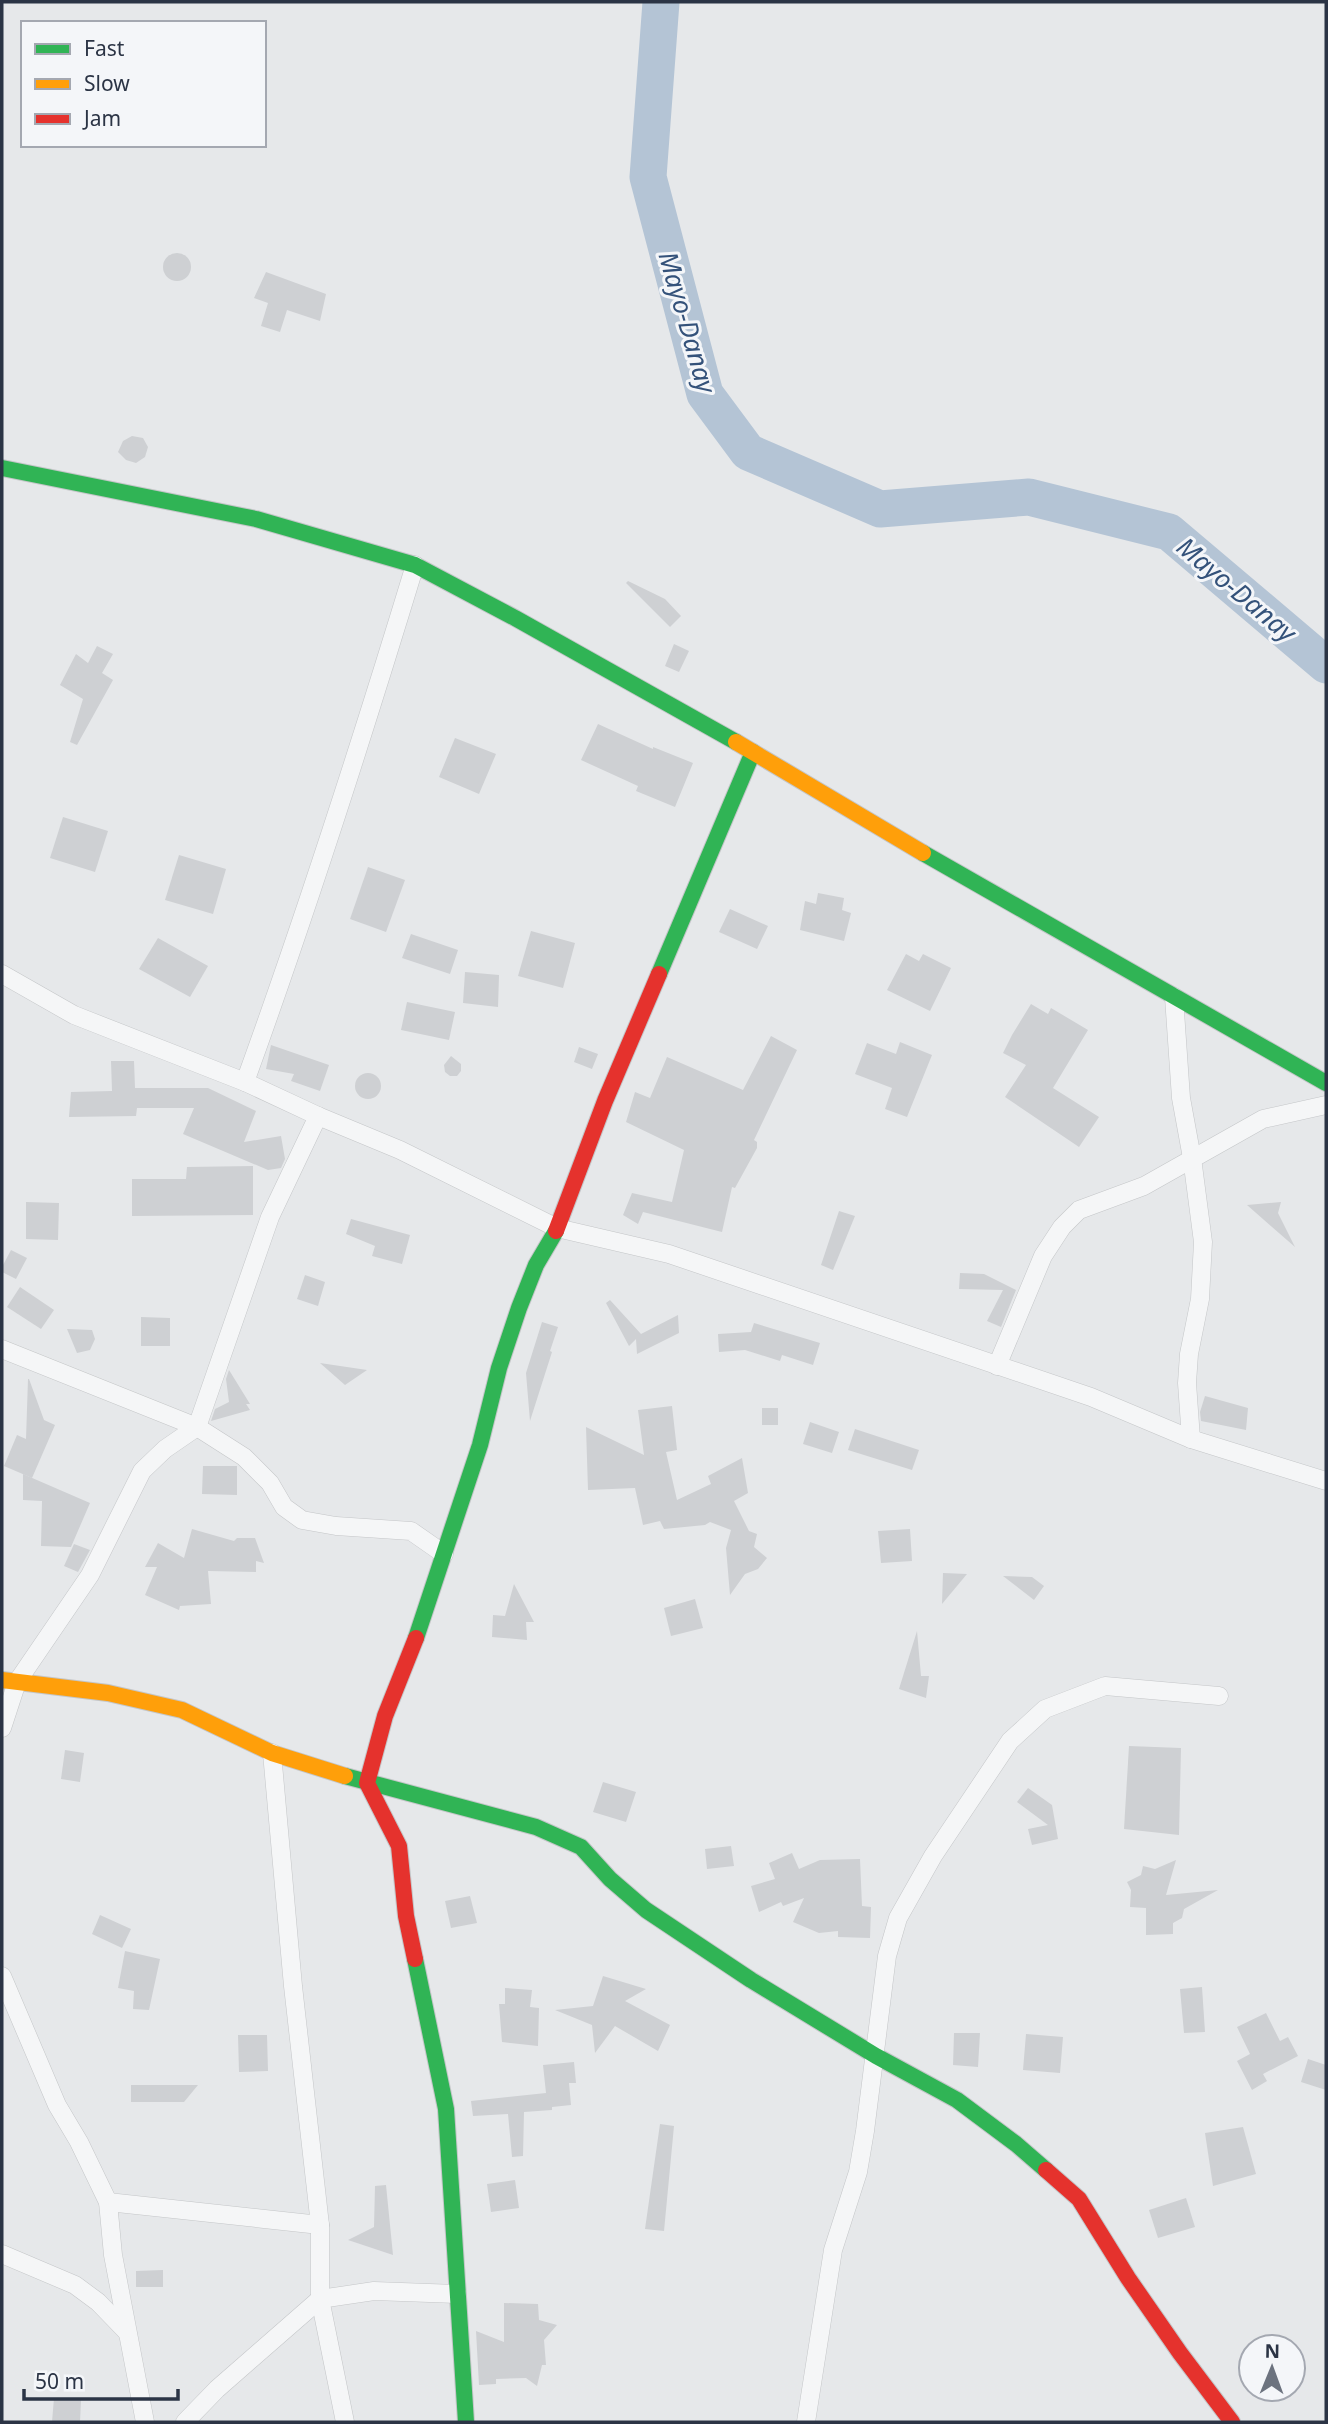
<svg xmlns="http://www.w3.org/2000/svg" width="1328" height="2424" viewBox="0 0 1328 2424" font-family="'Noto Sans',sans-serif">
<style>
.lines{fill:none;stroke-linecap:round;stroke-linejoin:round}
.river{stroke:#b4c4d5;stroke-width:37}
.building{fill:#ced0d3}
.street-casing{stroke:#c4c6c8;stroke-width:19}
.fast-casing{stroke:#c4c6c8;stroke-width:18}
.slow-casing{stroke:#c4c6c8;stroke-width:18}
.jam-casing{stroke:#c4c6c8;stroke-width:18}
.street{stroke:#f5f6f7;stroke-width:18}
.fast{stroke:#30b455;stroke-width:16}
.slow{stroke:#ff9f0a;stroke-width:16}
.jam{stroke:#e5322d;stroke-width:16}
.labels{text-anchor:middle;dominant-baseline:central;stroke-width:6;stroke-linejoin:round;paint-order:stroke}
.water-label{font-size:26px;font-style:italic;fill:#34527a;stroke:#f4f6f9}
</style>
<rect width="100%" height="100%" fill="#e6e8ea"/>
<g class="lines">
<polyline class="river" points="661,2 648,177 705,394 748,452 880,509 1029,497 1169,532 1326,665"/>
</g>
<g class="building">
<circle cx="177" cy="267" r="14"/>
<polygon points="266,272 326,294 320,321 287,310 280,332 261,326 268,303 254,298"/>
<polygon points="132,436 143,438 148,447 145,457 136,463 126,460 118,452 123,441"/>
<polygon points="628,581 665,599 681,616 670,627 626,583"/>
<polygon points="674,644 689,651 679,672 665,666"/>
<polygon points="97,646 113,654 102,673 113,680 77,745 70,742 83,699 60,685 76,654 88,663"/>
<polygon points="598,724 653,749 653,747 693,763 675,807 636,791 638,786 581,760"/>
<polygon points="455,738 496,754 479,794 439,777"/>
<polygon points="63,817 108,831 95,872 50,858"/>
<polygon points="179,855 226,869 213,914 165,900"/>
<polygon points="368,867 405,880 386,932 350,919"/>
<polygon points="818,893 844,898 842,910 851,913 844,941 800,930 805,901 816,904"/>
<polygon points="730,909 768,926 757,949 719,932"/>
<polygon points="531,931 575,943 563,988 518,976"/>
<polygon points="411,934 458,950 450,974 402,958"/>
<polygon points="158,938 208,966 190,997 139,969"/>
<polygon points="906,954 919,961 923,954 951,968 930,1011 887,990"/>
<polygon points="465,972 499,975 498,1007 463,1003"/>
<polygon points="407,1002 455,1012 449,1040 401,1030"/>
<polygon points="1031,1004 1048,1014 1051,1008 1088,1030 1053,1088 1099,1117 1079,1147 1005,1097 1026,1065 1003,1053 1012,1035"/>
<polygon points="771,1036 797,1050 754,1140 757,1142 757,1148 735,1188 732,1187 722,1232 643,1212 638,1224 623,1215 632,1193 672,1202 684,1150 626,1122 635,1092 650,1098 667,1057 743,1090"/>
<polygon points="900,1042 932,1055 907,1117 885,1109 892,1088 855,1074 867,1043 896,1054"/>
<polygon points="271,1045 329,1065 320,1091 291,1081 294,1074 266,1069"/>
<polygon points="579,1047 598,1054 592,1069 574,1062"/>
<polygon points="451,1056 461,1064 461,1071 457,1076 450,1076 445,1072 444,1065"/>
<polygon points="111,1061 134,1061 135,1088 208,1088 256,1111 244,1142 281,1136 285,1159 281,1168 268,1170 183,1134 194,1108 137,1108 136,1116 69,1117 71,1092 112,1091"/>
<circle cx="368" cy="1086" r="13"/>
<polygon points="253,1166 253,1215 132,1216 132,1179 186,1179 187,1167"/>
<polygon points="26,1202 59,1203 58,1240 26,1239"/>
<polygon points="1281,1202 1278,1213 1295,1247 1247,1205"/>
<polygon points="839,1211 855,1216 833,1270 821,1265"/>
<polygon points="351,1219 410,1235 402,1264 372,1256 375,1246 346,1234"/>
<polygon points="11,1250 27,1258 16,1279 2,1272 2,1267"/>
<polygon points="960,1273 984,1274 1016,1290 1001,1327 987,1321 1003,1290 959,1289"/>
<polygon points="305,1275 325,1282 318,1306 297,1299"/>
<polygon points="20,1287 54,1310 41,1329 7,1307"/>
<polygon points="610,1300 641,1334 678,1315 679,1333 637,1354 636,1339 629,1346 606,1303"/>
<polygon points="141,1317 170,1318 170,1346 141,1346"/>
<polygon points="542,1322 558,1327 550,1351 552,1352 530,1421 526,1373"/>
<polygon points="754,1323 820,1343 813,1365 782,1355 780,1361 745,1350 719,1352 718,1334 751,1332"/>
<polygon points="67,1329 92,1330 95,1339 90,1350 77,1353"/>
<polygon points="320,1363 367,1370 345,1385"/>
<polygon points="229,1370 250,1404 246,1404 250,1410 211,1421 215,1409 229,1402 226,1379"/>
<polygon points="28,1379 29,1379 44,1420 55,1425 32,1478 4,1466 17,1435 26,1439"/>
<polygon points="1205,1396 1248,1408 1246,1430 1201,1421 1200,1412"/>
<polygon points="672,1406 677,1450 666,1452 677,1500 711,1484 708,1476 742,1458 748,1493 734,1501 749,1531 757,1534 754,1547 767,1558 758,1569 745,1574 730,1595 726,1548 731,1530 710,1522 705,1525 664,1529 660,1521 643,1525 635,1488 588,1490 586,1427 644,1455 638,1410"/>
<rect x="762" y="1408" width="16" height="17"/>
<polygon points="810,1422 839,1432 832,1453 803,1444"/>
<polygon points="855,1429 919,1450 912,1470 848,1450"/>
<polygon points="203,1466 237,1466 237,1495 202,1494"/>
<polygon points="23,1474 90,1503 71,1547 41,1546 42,1501 23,1500"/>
<polygon points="192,1529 234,1541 237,1538 255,1538 264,1563 256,1561 256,1572 208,1571 211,1604 180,1606 179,1610 145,1595 157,1567 145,1567 158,1543 184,1558"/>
<polygon points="910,1529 912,1561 881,1563 878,1531"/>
<polygon points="74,1544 90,1550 78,1572 64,1566"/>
<polygon points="943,1573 967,1574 942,1604"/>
<polygon points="1003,1576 1032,1577 1044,1586 1034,1600"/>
<polygon points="514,1584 534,1622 526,1622 527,1640 492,1637 493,1615 505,1616"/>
<polygon points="695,1599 703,1628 671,1636 664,1608"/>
<polygon points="917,1631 921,1676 929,1676 926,1698 899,1689"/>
<polygon points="1129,1746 1181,1748 1179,1835 1124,1829"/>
<polygon points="65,1750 84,1753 80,1782 61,1779"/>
<polygon points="603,1782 636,1792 626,1822 593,1812"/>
<polygon points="1028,1788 1052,1805 1058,1839 1032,1845 1028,1829 1048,1825 1017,1802"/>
<polygon points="731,1846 734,1866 707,1869 705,1849"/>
<polygon points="792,1853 799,1869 820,1860 860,1859 862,1906 871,1907 870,1938 838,1937 838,1931 819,1933 793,1922 804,1898 783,1906 781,1902 759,1912 751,1886 775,1879 769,1863"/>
<polygon points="1176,1860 1166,1895 1218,1890 1184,1909 1182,1918 1173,1923 1173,1934 1146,1935 1146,1908 1130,1907 1131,1890 1127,1882 1141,1875 1143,1866 1155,1869"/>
<polygon points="470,1896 477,1923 451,1928 445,1901"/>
<polygon points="100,1915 131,1929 122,1948 92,1934"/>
<polygon points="125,1951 160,1959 149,2010 133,2009 134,1991 118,1988"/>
<polygon points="603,1976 646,1989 625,2001 670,2025 658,2051 615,2026 595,2053 592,2025 555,2010 593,2006"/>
<polygon points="1202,1987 1205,2032 1184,2033 1180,1989"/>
<polygon points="505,1988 532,1990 530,2007 539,2008 538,2046 502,2042 499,2004 505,2004"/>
<polygon points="1266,2013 1280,2041 1288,2037 1298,2056 1263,2074 1267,2081 1252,2090 1237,2061 1250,2054 1237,2027"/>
<polygon points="954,2033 980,2033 978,2067 953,2065"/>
<polygon points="1026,2034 1063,2037 1060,2073 1023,2070"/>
<polygon points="238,2035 267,2035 268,2071 239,2072"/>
<polygon points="1308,2059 1326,2065 1326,2090 1301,2082"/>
<polygon points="574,2062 576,2083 569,2083 571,2105 552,2107 552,2110 524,2112 523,2156 512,2157 508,2114 473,2116 471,2101 546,2093 543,2065"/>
<polygon points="131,2085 198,2085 184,2102 131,2102"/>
<polygon points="660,2124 674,2126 664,2231 645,2229"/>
<polygon points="1243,2127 1256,2174 1213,2186 1205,2133"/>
<polygon points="515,2180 519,2208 491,2212 487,2184"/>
<polygon points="386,2185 393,2255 348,2240 374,2227 375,2186"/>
<polygon points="1186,2198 1195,2227 1158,2238 1149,2210"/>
<polygon points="163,2270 163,2287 136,2287 136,2271"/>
<polygon points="504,2303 538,2304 539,2320 557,2325 544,2340 546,2365 542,2365 537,2386 526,2378 496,2379 496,2384 479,2385 476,2331 504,2342"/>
<polygon points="54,2398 81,2400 80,2422 52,2422"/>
</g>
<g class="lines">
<g class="street-casing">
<g id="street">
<polyline points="2,974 74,1015 245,1082 318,1116 400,1150 557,1228 669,1254 1091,1397 1191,1439 1326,1481"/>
<polyline points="1174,997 1181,1098 1192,1158 1203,1242 1200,1299 1189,1354 1187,1383 1191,1439"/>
<path d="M245,1082C307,911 362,739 415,565"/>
<polyline points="2,1349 197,1427 244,1457 270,1483 284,1507 302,1520 336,1526 411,1531 444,1554"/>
<polyline points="997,1366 1043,1256 1062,1227 1079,1210 1144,1186 1263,1119 1326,1105"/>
<polyline points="2,1728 17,1682 90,1575 142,1471 165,1449 197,1427 270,1217 318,1116"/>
<polyline points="272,1753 293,1986 320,2225 320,2299 345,2422"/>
<polyline points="2,1976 57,2105 79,2142 108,2202 113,2255 145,2422"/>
<polyline points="108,2202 320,2225"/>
<polyline points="2,2254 75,2285 98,2302 127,2332"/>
<polyline points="185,2422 217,2389 320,2299 374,2291 457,2294"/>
<polyline points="806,2422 833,2250 858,2172 865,2131 887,1956 898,1918 933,1856 1010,1741 1045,1709 1105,1686 1219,1696"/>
</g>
</g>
<g class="fast-casing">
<g id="fast">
<polyline points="2,468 256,519 415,565 515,618 736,742"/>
<polyline points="923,853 1326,1083"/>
<polyline points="659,974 753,752"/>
<polyline points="416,1638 480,1445 499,1368 519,1308 536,1265 556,1231"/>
<polyline points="345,1776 536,1827 581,1847 610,1879 646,1910 751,1980 876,2056 957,2100 1016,2144 1046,2170"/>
<polyline points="415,1959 446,2109 466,2422"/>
</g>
</g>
<g class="slow-casing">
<g id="slow">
<polyline points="736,742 923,853"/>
<polyline points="2,1680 108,1693 182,1710 272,1753 345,1776"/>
</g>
</g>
<g class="jam-casing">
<g id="jam">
<polyline points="556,1231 605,1101 659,974"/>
<polyline points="415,1959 406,1916 399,1846 367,1783 385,1716 416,1638"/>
<polyline points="1046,2170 1079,2199 1128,2278 1180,2353 1232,2422"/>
</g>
</g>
<use href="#street" class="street"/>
<use href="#fast" class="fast"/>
<use href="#slow" class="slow"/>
<use href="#jam" class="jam"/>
</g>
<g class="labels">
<g class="water-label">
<text transform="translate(688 322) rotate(74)">Mayo-Danay</text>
<text transform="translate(1237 589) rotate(40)">Mayo-Danay</text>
</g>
</g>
<rect width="1328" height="2424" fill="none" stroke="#2b3445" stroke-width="7"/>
<rect x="21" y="21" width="245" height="126" fill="#f4f6f9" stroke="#a4a8b1" stroke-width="2"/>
<rect x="35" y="44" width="35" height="10" fill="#30b455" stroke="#a4a8b1" stroke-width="2"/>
<text x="84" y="56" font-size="21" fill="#2b3445">Fast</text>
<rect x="35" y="79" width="35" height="10" fill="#ff9f0a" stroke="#a4a8b1" stroke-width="2"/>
<text x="84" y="91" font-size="21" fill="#2b3445">Slow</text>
<rect x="35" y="114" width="35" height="10" fill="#e5322d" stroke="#a4a8b1" stroke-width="2"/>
<text x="84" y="126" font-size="21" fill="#2b3445">Jam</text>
<g transform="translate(1272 2368) rotate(1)"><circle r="33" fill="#f4f6f9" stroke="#a4a8b1" stroke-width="2"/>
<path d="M0-5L12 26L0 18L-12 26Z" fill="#6c737f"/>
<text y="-10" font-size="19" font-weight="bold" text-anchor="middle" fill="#2b3445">N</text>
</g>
<path d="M24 2389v10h154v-10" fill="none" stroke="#2b3445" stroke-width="3.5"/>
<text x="35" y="2389" font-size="21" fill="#2b3445" stroke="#f4f6f9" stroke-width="5" paint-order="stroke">50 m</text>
</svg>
